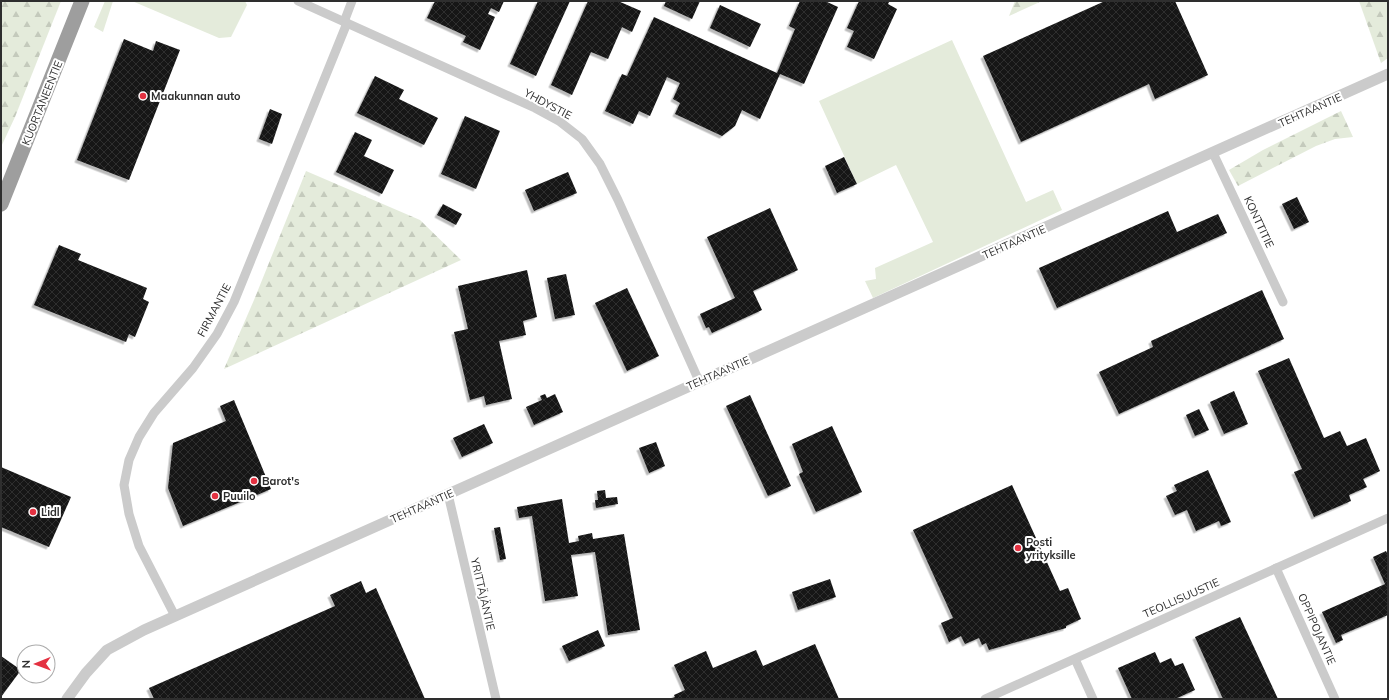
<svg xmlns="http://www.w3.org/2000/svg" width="1389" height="700" viewBox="0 0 1389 700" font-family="Mulish,sans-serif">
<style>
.grass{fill:#e4ebdb}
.forest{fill:url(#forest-firs)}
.building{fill:url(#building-cross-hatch);filter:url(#shadow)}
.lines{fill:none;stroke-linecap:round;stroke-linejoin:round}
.minor{stroke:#cbcbcb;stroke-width:9}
.tertiary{stroke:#cbcbcb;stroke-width:11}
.trunk{stroke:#9e9e9e;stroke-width:15}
.poi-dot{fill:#e43141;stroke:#fff;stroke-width:1.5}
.labels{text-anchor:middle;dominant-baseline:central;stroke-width:4;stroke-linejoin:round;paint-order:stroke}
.poi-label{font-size:11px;font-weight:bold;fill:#2e2e2e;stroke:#fff;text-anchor:start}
.street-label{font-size:11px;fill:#2e2e2e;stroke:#fff}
</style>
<defs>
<pattern id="forest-firs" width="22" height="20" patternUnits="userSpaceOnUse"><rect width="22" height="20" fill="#e4ebdb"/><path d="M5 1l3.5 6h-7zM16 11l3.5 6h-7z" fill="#c4cabc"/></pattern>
<pattern id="building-cross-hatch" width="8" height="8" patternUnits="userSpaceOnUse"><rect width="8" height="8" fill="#151515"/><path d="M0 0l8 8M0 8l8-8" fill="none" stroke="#2f2f2f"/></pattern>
<filter id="shadow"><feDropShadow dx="-2.5" dy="2.5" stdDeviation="0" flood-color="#0004"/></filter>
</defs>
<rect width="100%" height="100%" fill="#fff"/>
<g class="grass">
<polygon points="105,1 113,1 103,32 94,27"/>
<polygon points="132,1 245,1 247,5 231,37 219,38"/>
<polygon points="952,40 1026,202 1053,190 1062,210 873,298 865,281 876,279 875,268 933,242 896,165 857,184 819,101"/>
</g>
<g class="forest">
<polygon points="1,1 61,1 15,117 1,147"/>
<polygon points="1015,1 1042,1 1009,16"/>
<polygon points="1359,1 1388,1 1388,58 1381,63"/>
<polygon points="1341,111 1353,137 1335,139 1316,146 1238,186 1229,170 1263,150"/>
<polygon points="306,171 420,220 461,260 224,369 254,300"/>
</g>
<g class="building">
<polygon points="435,1 504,1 499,12 491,8 488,14 495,17 480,50 463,42 466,36 427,18"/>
<polygon points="538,1 570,1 536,76 510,64"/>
<polygon points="588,1 618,1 641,11 632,32 622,27 608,59 591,52 572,95 551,85"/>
<polygon points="666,1 700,1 692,19 664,6"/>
<polygon points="800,1 825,1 838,7 804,84 780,74 760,119 742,110 735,126 722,136 675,114 680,103 673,99 680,83 667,77 650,116 639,111 633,124 605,111 622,74 627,76 654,17 777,73 795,29 789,26"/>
<polygon points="859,1 888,1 889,2 888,4 897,9 874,59 847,47 854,31 847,28"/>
<polygon points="1105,1 1175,1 1208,75 1155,99 1149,84 1021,142 983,56"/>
<polygon points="720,5 761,24 750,47 710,28"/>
<polygon points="124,39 153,51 156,41 180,50 129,180 77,160"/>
<polygon points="375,76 404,90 399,99 438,118 424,145 357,113"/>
<polygon points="270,109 282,114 272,144 259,139"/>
<polygon points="465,116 500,131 476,189 441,174"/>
<polygon points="355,132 372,140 364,156 394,170 382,194 336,172"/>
<polygon points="844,157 857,184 837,193 825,166"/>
<polygon points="568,172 577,193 534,211 525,190"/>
<polygon points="1297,197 1309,222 1294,229 1282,204"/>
<polygon points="443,204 462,214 456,225 437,215"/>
<polygon points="770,208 798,270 753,291 762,310 712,333 709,327 706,328 700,314 735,298 707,237"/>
<polygon points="1168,211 1177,232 1218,214 1227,233 1057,308 1039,268"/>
<polygon points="59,245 81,254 78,260 147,288 143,299 149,302 135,337 129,334 126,342 34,305"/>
<polygon points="527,270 537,317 523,321 526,335 499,341 512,399 486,405 484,396 470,400 454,332 468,329 458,286"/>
<polygon points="566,274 575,315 555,319 547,278"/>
<polygon points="627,288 659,356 627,371 595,303"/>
<polygon points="1262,290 1284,339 1119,414 1099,372 1153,347 1151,341"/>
<polygon points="1289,358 1324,438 1340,431 1347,446 1366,438 1380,471 1363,479 1367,487 1349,495 1351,501 1314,517 1294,472 1302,469 1258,371"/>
<polygon points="1234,391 1248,424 1224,434 1210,402"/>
<polygon points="545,394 547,398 555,394 563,412 534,425 526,407 542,400 540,396"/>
<polygon points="750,395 791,486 768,496 726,406"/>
<polygon points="234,400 271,489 183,526 168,488 173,443 226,421 220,406"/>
<polygon points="1199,409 1209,430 1195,436 1186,415"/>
<polygon points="484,424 493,443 462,457 453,438"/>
<polygon points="832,426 862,492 816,512 799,474 803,472 792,444"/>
<polygon points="656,442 665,466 649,473 639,448"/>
<polygon points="1,467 71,497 49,547 1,527"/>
<polygon points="1208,470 1231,522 1221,526 1219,521 1196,531 1187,510 1175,515 1166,496 1177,491 1174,485"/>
<polygon points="1012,485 1060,591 1068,588 1081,619 1066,626 1066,628 989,650 986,643 982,645 979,638 965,644 961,636 949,642 941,623 953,618 913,530"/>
<polygon points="605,490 606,498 617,497 618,504 596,508 595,500 598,500 597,491"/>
<polygon points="562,499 569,543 579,541 578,536 592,533 593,539 624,534 640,630 608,635 595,552 571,555 578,596 545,601 532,516 519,518 517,507"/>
<polygon points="500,527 506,559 500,560 494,528"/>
<polygon points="1386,551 1388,555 1388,615 1341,635 1343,640 1336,643 1322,612 1385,584 1373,557"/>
<polygon points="830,579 836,597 798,610 792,592"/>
<polygon points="361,581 366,593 376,588 425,699 154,699 149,688 335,606 330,595"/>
<polygon points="1240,617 1278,699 1223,699 1195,637"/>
<polygon points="598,630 605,646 569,661 562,646"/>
<polygon points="815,644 839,699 670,699 675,697 674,695 685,690 674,665 706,651 713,668 756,650 763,666"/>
<polygon points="1155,652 1160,663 1171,658 1175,666 1183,663 1195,690 1175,699 1132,699 1118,668"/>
<polygon points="1,656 21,670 1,697"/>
</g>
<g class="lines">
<g class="minor">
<polyline points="298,1 535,108 559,121 582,139 600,164 618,200 699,381"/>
<polyline points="344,22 352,1"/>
<polyline points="1213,153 1283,302"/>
<polyline points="448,494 496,699"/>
<polyline points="1276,568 1335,699"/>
<polyline points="175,616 139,546 129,514 124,485 129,460 139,437 154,413 193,368 217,334 234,302 347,23"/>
<polyline points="1075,659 1093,699"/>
<polyline points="985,699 1388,518"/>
</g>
<polyline class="tertiary" points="67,699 86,673 107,650 144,630 1388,74"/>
<polyline class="trunk" points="1,204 82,1"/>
</g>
<g class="poi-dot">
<circle cx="143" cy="96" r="4"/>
<circle cx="254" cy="481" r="4"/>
<circle cx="215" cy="496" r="4"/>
<circle cx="33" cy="512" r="4"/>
<circle cx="1018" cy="548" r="4"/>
</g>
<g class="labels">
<g class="poi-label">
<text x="151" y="96">Maakunnan auto</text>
<text x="262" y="481">Barot's</text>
<text x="223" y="496">Puuilo</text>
<text x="41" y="512">Lidl</text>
<text x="1026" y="542">Posti<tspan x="1026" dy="13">yrityksille</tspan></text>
</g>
<g class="street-label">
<text transform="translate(42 103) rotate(-68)">KUORTANEENTIE</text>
<text transform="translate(548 104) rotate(28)">YHDYSTIE</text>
<text transform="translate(1310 110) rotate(-24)">TEHTAANTIE</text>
<text transform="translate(1259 222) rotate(65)">KONTTITIE</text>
<text transform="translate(1014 242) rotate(-24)">TEHTAANTIE</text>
<text transform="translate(214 310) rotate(-62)">FIRMANTIE</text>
<text transform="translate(718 373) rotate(-24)">TEHTAANTIE</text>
<text transform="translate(422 506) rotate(-24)">TEHTAANTIE</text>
<text transform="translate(483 594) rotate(77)">YRITTÄJÄNTIE</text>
<text transform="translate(1181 598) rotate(-24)">TEOLLISUUSTIE</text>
<text transform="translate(1317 629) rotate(66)">OPPIPOJANTIE</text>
</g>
</g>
<rect width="1389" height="700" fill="none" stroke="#2e2e2e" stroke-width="4"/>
<g transform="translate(36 664) rotate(269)"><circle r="19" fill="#ffffff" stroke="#ababab"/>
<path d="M0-3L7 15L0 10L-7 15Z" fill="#e43141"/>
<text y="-6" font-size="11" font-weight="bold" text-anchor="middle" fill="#2e2e2e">N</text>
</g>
</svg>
